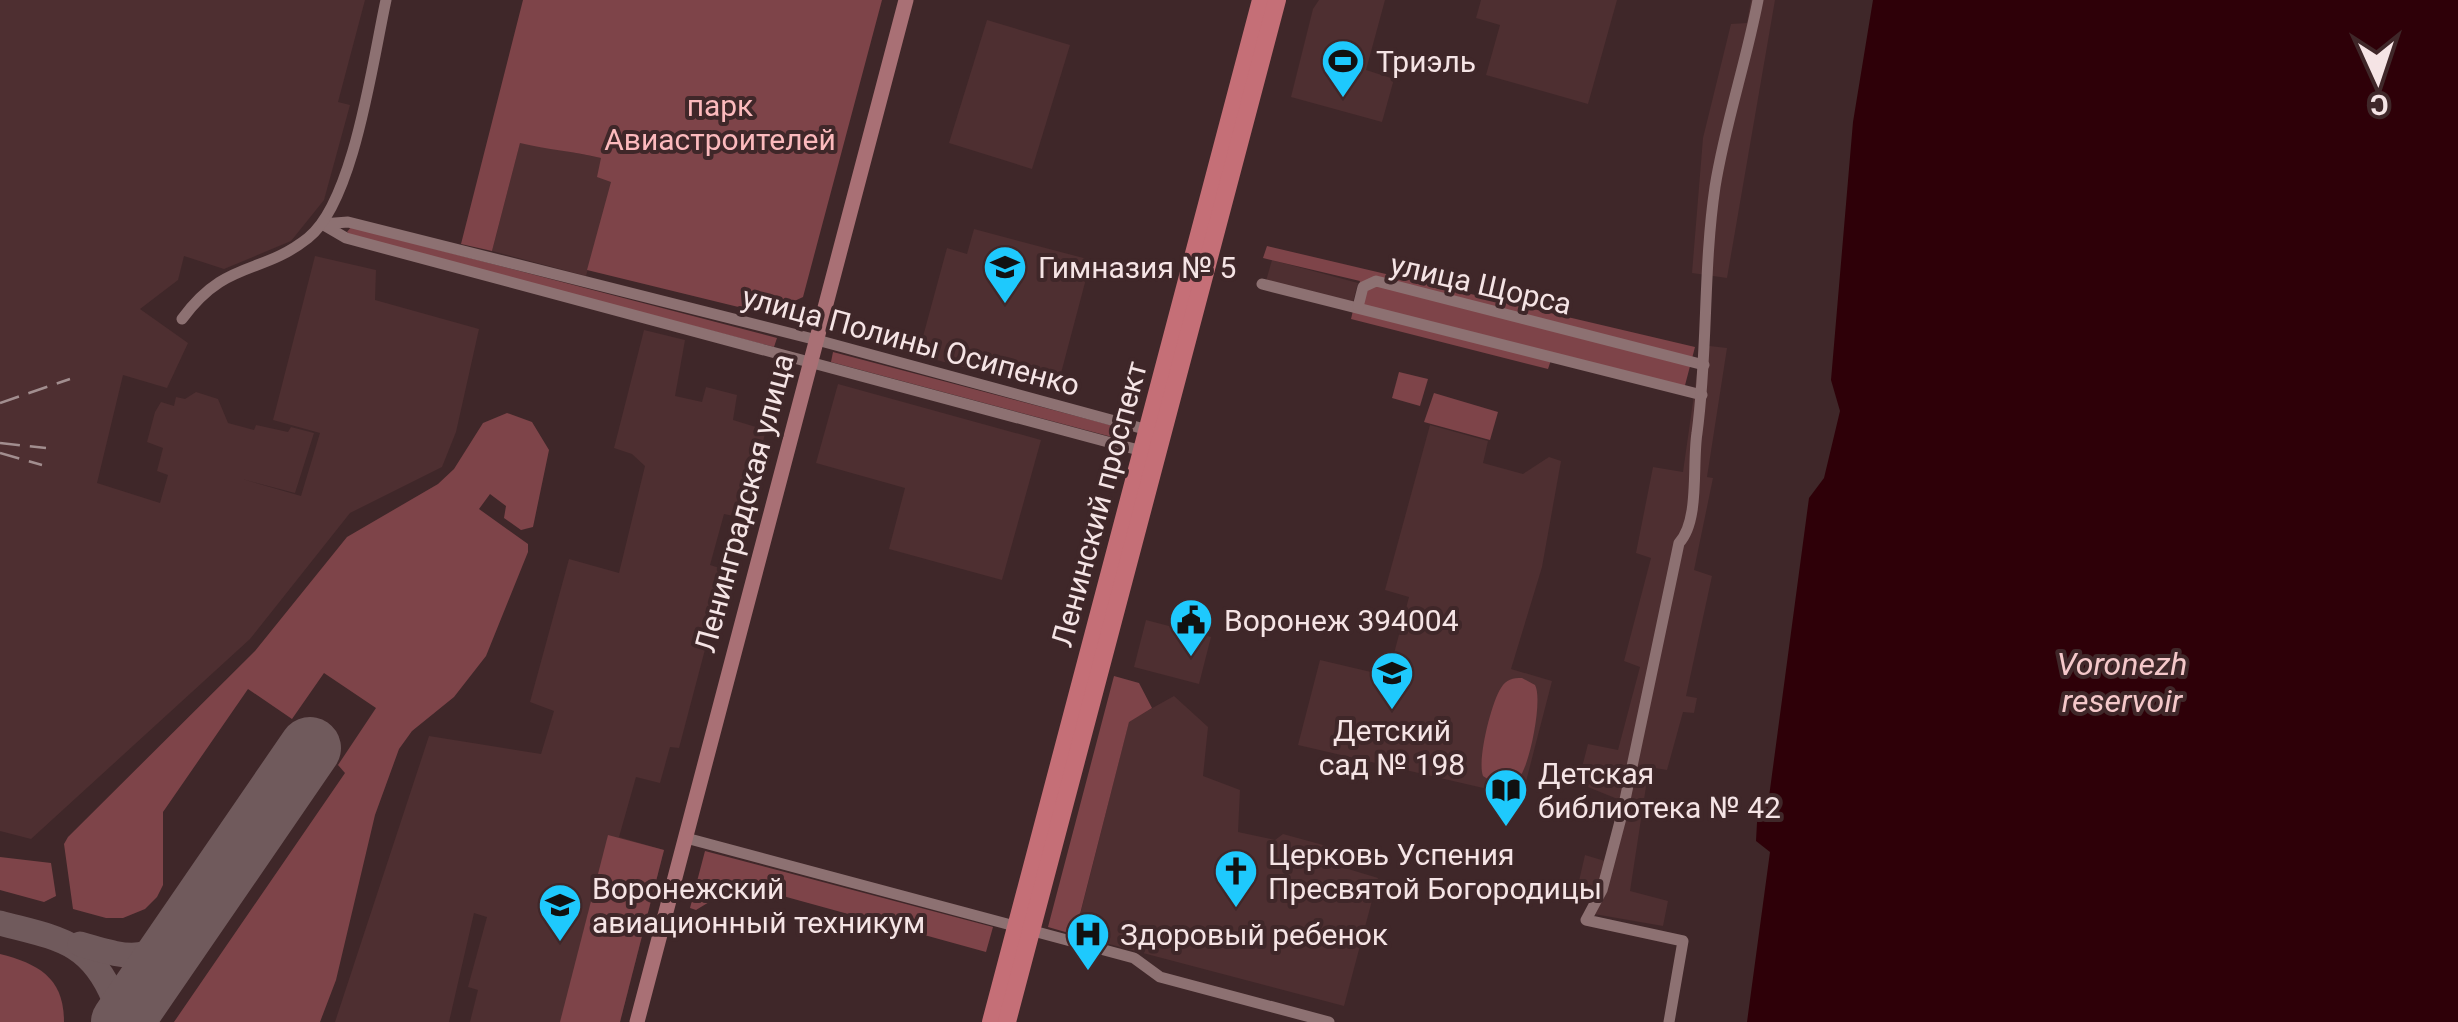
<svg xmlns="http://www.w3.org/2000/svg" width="2458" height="1022" viewBox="0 0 2458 1022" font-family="Roboto,sans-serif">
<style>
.built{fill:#4e2f31}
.green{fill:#7e4449}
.water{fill:#2e0008}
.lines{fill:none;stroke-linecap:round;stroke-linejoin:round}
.taxiway{stroke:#705a5c;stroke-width:25}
.runway{stroke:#705a5c;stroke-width:62}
.minor{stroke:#8d7172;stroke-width:11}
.secondary{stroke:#a97075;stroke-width:15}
.primary{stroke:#c56f77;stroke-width:18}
.rail{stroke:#a28e8f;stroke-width:2.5;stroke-dasharray:20 10;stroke-linecap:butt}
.labels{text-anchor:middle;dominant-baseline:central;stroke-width:8;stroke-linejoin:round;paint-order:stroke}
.poi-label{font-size:30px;fill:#f5e4e5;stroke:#3f2729;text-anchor:start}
.park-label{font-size:30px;fill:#fcbabd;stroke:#3f2729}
.street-label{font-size:30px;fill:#f5e4e5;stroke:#3f2729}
.water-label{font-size:32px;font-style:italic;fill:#f5c8ca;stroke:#3f2729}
</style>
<rect width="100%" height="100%" fill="#3f2729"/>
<g class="built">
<polygon points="0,0 365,0 338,102 350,105 324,200 291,241 224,269 184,256 178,280 140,309 188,343 167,388 123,375 97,483 160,503 168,475 157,471 163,448 147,442 155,412 161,402 174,406 176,397 185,399 196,392 218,399 228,423 254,430 256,425 288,432 291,427 314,433 295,493 242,479 301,496 320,433 273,420 315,256 376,270 375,300 479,329 456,432 442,467 350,513 250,639 31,839 0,831"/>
<polygon points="1319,0 1385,0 1366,70 1394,79 1382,122 1291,97 1313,9"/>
<polygon points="1481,0 1617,0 1588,104 1486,75 1500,25 1476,18"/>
<polygon points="1751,0 1775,0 1727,278 1692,273 1703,138 1731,24 1747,23"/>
<polygon points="987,20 1070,45 1032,169 949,143"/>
<polygon points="520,142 602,158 612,181 586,276 492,251"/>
<polygon points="974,229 1091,260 1056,392 918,355 947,248 967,254"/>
<polygon points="1272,260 1358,283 1353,302 1266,281"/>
<polygon points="644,330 685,340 675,396 702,402 706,387 737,395 733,420 766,430 743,518 724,514 710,565 726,570 679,748 670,747 660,783 636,777 619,837 664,850 620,1022 470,1022 478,990 468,987 487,917 474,913 449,1022 335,1022 429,736 541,754 554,711 530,702 569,559 619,573 645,466 632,454 614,448"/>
<polygon points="1701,345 1727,348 1707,477 1713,478 1694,570 1712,576 1686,696 1697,698 1694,713 1683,712 1667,770 1649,767 1630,891 1668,901 1663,926 1594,914 1597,900 1576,894 1585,855 1605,861 1620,800 1578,783 1588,744 1618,750 1640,667 1624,661 1651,558 1636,553 1653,467 1683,472"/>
<polygon points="838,384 1041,440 1002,580 889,549 905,488 816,463"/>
<polygon points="1430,425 1488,441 1483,463 1523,474 1549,457 1561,461 1542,567 1511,669 1552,681 1522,797 1298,745 1320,660 1388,676 1409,597 1385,590"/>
<polygon points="1146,620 1211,637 1199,684 1134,667"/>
<polygon points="1174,696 1208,727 1203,776 1240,790 1238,832 1275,840 1283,834 1334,848 1335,865 1378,878 1344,1006 1086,938 1080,915 1129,721"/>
</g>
<g class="green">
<path d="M523,0H882L803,297L767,314L587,270L611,182L597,177L601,158C573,151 548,150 520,143L492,251L461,244Z"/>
<polygon points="351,227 777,338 774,347 353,237 347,232"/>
<polygon points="1267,246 1695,347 1683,393 1551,360 1548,369 1351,319 1360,281 1263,258"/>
<polygon points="833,352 1114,426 1116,432 1112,437 831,362"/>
<polygon points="1399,372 1428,379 1420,406 1392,398"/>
<polygon points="1434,393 1498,412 1490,440 1424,422"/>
<polygon points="507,413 532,422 549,450 533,527 521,530 504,518 506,506 490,494 479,509 528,544 528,552 486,656 454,697 412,731 399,749 375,815 336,980 320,1022 174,1022 345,773 338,765 376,708 324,673 292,719 248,689 163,812 163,885 157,897 145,909 123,918 106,918 73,909 64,844 68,837 255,651 347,537 438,484 454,469 483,423"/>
<polygon points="1114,676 1139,683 1152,708 1129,722 1080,914 1086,938 1048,927"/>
<path d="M1522,678L1535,685C1543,699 1530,765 1519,778C1513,785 1506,786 1497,785L1483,776C1477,761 1491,703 1501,688C1506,679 1513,678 1522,678Z"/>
<polygon points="608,835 664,850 620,1022 560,1022"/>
<polygon points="705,851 993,927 986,952 739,884 696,910 690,908"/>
<polygon points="0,857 51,863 56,896 44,902 0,890"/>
<path d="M0,954C39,964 64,978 64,1022H0Z"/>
</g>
<polygon class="water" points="1873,0 2458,0 2458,1022 1747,1022 1770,852 1756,841 1758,804 1769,797 1809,498 1824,478 1840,411 1831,380 1853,122"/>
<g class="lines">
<g class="taxiway">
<path d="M0,923C56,938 90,940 114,999L109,1022"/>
<path d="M80,944C138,961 144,962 190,924"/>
</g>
<polyline class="runway" points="122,1022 310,748"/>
<g class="minor">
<polygon points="348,222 817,340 1148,430 1159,446 1143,451 1119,445 346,238 322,224"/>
<polyline points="1262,284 1702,395"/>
<polyline points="1358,307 1363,287 1376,281 1704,365"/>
<path d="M182,319C226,259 260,276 308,238C354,202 373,59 386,0"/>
<polyline points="686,838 1134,958 1160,977 1329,1022"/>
<path d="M1669,1022L1683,941L1586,920L1602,890L1622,814L1679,543C1700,521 1692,464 1697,433C1708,351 1703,268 1715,187C1725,124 1746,63 1758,0"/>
</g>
<polyline class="secondary" points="637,1022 906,0"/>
<g class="primary">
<polyline points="991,1022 1261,0"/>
<polyline points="1007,1022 1277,0"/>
</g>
<g class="rail">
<polyline points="0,403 70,379"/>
<polyline points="0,443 46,448"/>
<polyline points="0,453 42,465"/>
</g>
</g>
<defs>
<g id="stadium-pin" transform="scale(2.25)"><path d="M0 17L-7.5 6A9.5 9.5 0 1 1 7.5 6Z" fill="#1ec9fd" stroke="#3f2729"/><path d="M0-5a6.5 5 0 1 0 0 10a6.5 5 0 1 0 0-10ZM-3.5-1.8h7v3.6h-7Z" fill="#111"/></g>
<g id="school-pin" transform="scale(2.25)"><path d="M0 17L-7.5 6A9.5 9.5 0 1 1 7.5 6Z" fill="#1ec9fd" stroke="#3f2729"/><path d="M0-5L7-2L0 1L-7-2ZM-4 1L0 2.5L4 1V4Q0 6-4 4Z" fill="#111"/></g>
<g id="civic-pin" transform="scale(2.25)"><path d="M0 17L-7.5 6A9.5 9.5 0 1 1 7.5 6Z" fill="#1ec9fd" stroke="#3f2729"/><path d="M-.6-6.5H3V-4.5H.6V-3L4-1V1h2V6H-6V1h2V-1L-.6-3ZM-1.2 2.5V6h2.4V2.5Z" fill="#111"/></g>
<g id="library-pin" transform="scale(2.25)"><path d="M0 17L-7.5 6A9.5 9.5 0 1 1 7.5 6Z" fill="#1ec9fd" stroke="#3f2729"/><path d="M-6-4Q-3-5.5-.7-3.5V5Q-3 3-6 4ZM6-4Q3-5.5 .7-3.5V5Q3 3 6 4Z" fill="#111"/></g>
<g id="church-pin" transform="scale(2.25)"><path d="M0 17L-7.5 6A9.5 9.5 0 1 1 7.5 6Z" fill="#1ec9fd" stroke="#3f2729"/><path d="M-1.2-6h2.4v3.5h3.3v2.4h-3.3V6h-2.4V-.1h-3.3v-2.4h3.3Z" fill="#111"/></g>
<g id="university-pin" transform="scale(2.25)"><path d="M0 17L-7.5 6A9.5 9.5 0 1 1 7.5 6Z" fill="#1ec9fd" stroke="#3f2729"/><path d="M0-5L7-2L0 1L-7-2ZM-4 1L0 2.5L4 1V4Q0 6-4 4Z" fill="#111"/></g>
<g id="hospital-pin" transform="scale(2.25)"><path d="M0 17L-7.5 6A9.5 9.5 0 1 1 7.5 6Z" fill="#1ec9fd" stroke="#3f2729"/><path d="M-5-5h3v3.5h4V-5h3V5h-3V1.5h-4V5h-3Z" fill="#111"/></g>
</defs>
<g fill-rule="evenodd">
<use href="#stadium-pin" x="1343" y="61"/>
<use href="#school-pin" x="1005" y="267"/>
<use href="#civic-pin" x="1191" y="620"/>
<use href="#school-pin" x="1392" y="673"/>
<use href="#library-pin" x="1506" y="790"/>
<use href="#church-pin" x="1236" y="871"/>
<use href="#university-pin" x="560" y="905"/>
<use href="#hospital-pin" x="1088" y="934"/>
</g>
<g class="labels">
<g class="poi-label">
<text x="1376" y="61">Триэль</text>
<text x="1038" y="267">Гимназия № 5</text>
<text x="1224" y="620">Воронеж 394004</text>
<text x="1392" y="730" text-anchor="middle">Детский<tspan x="1392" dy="34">сад № 198</tspan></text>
<text x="1538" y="773">Детская<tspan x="1538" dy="34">библиотека № 42</tspan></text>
<text x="1268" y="854">Церковь Успения<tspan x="1268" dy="34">Пресвятой Богородицы</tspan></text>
<text x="592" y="888">Воронежский<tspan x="592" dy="34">авиационный техникум</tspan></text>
<text x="1120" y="934">Здоровый ребенок</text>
</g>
<g class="park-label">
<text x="720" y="105">парк<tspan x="720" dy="34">Авиастроителей</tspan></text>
</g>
<g class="street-label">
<text transform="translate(1481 284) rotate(13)">улица Щорса</text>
<text transform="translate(911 341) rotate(15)">улица Полины Осипенко</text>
<text transform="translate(744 503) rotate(-75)">Ленинградская улица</text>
<text transform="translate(1099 504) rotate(-75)">Ленинский проспект</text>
</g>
<g class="water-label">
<text x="2122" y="664">Voronezh<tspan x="2122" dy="37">reservoir</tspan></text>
</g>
</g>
<g transform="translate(2378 80) rotate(177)" stroke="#3f2729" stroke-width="8" paint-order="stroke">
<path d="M0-8L18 38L0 25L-18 38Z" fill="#f5e4e5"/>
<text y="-15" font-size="28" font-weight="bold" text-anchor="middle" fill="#f5e4e5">С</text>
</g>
</svg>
